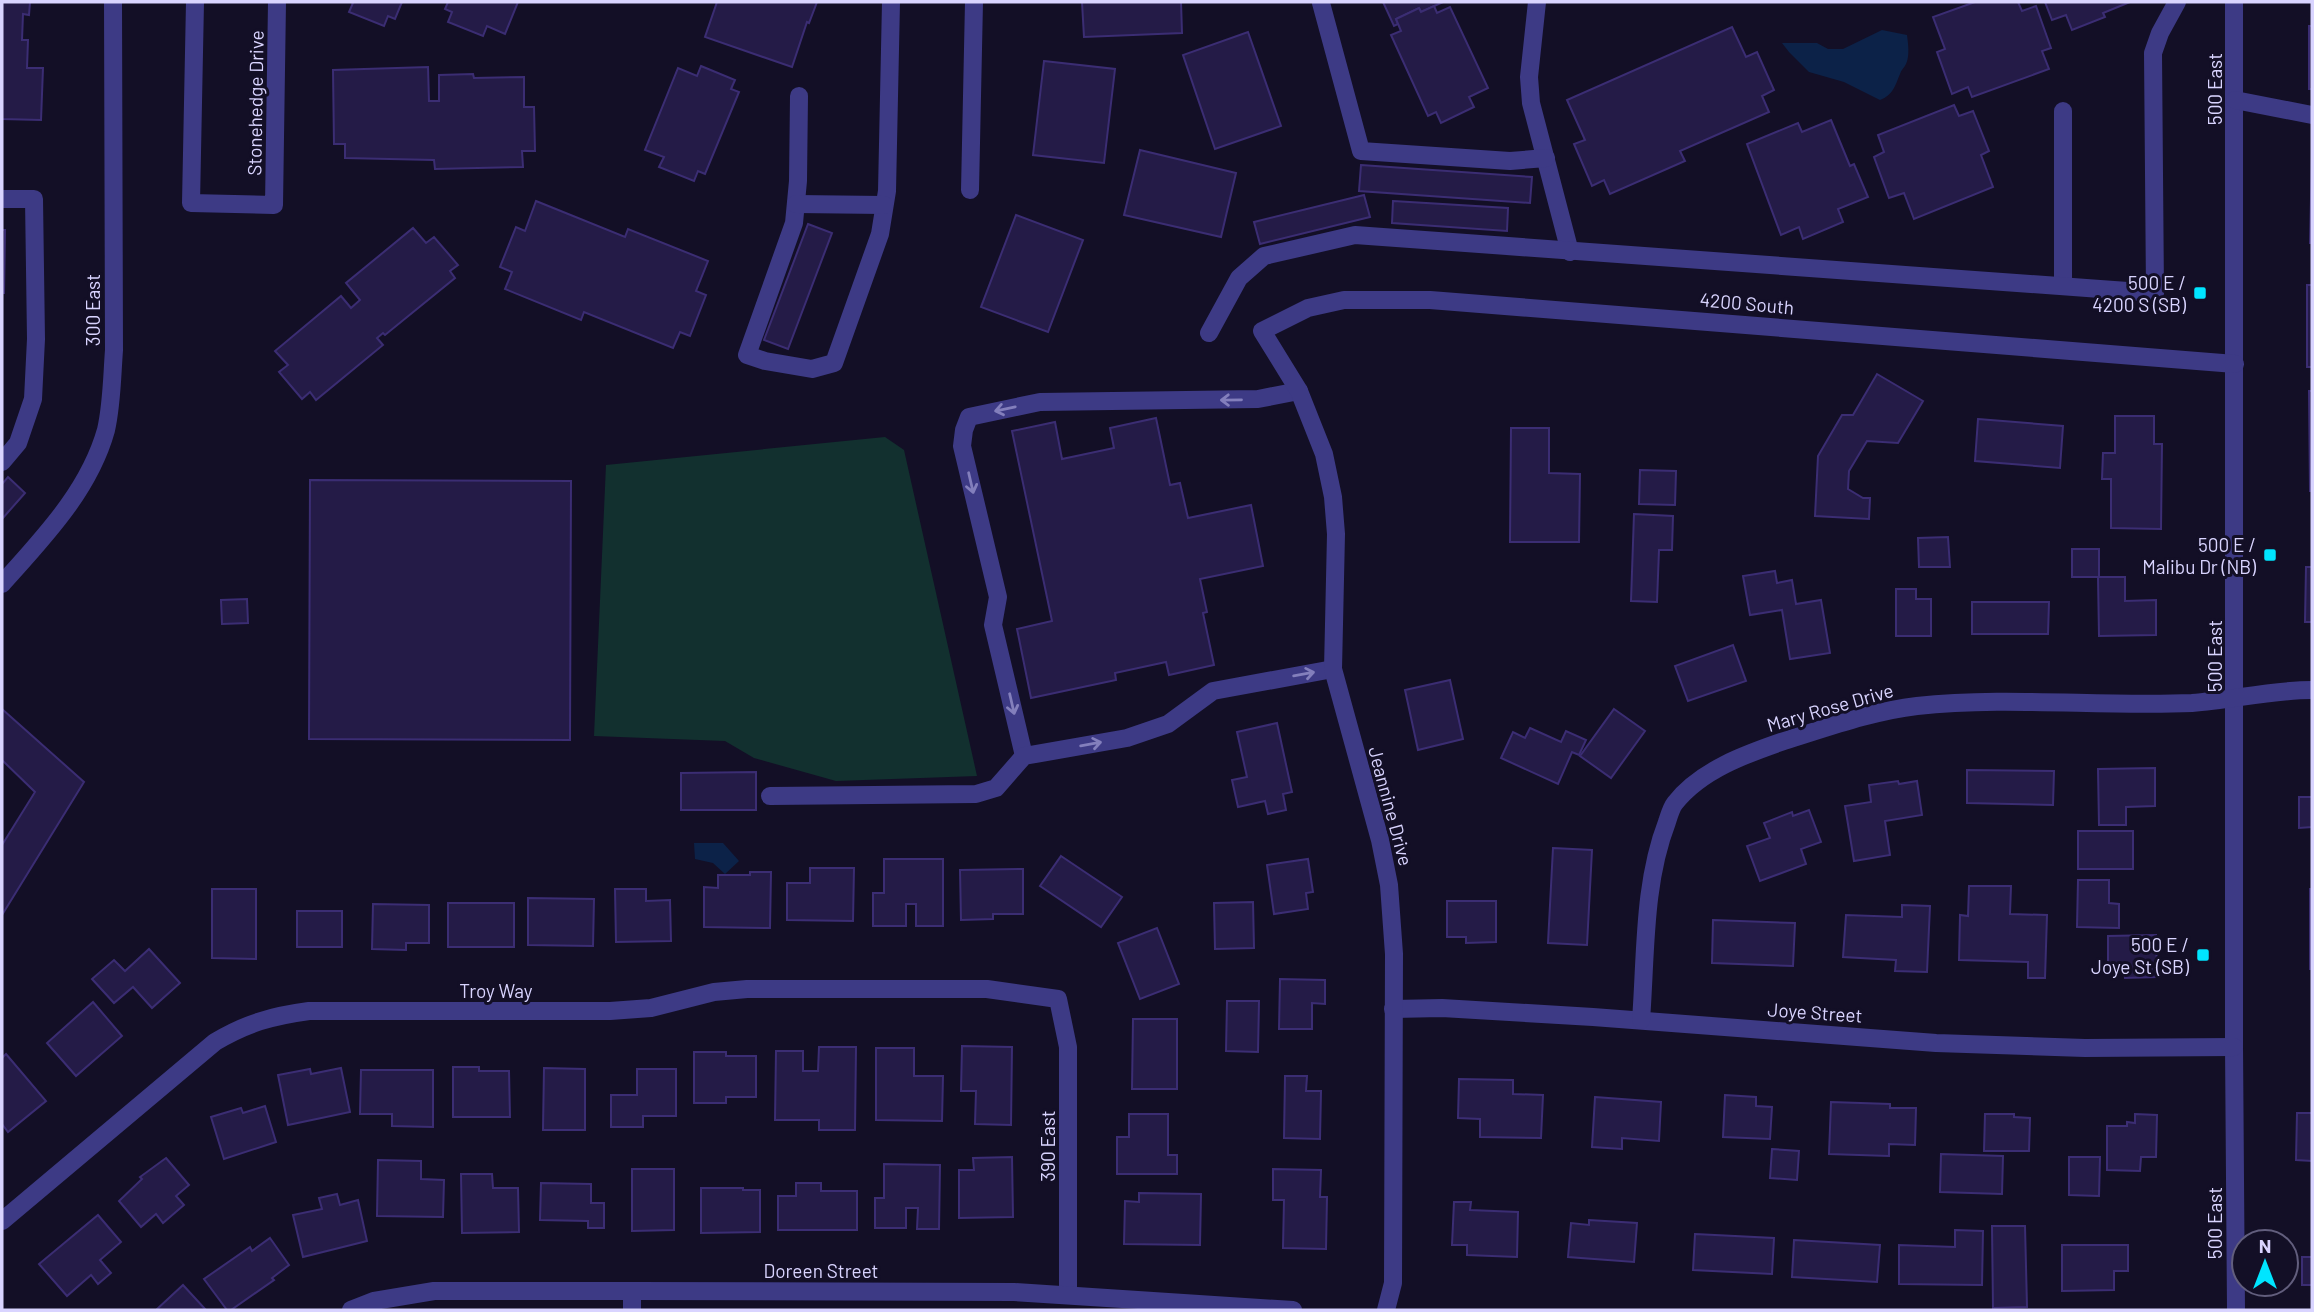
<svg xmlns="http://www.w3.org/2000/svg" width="2314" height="1312" viewBox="0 0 2314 1312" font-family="Barlow,sans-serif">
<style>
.green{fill:#12302f}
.water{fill:#0c2248}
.building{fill:#241b47;stroke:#3b2d73;stroke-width:2}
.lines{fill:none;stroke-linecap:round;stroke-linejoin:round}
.minor{stroke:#3d3a85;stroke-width:18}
.oneway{stroke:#837fbc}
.poi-dot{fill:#00e5ff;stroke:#130f26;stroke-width:2.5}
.labels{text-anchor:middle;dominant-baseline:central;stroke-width:6;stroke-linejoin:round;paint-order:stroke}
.street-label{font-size:19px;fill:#d9d4ff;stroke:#130f26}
.poi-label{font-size:19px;fill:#d9d4ff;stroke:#130f26;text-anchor:end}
</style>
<rect width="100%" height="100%" fill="#130f26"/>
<polygon class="green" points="885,437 904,450 977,776 836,781 754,758 725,741 594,736 606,465"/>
<g class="water">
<path d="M1882,30L1907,35C1908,43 1910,56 1906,64C1904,68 1901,70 1900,74C1895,86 1893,95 1880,100L1844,82L1809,72L1789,52L1782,43H1817L1828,49H1843Z"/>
<polygon points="694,843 723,843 739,861 725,874 713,863 695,859"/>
</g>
<g class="building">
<polygon points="2,2 30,2 29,15 23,14 22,40 28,40 27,68 43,68 41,120 2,119"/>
<polygon points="351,2 402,2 395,19 388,16 384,26 349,12 353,3"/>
<polygon points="448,2 518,2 505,34 487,26 483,36 448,22 452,12 445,9"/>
<polygon points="717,2 817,2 809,23 807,22 792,67 705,37"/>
<polygon points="1082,2 1181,2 1182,33 1084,37"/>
<polygon points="1383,2 1443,2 1421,12 1419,8 1396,19 1398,24 1394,26"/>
<polygon points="1975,2 2018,2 2022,11 2036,6 2051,48 2042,51 2049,69 1972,97 1968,87 1952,94 1937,52 1945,49 1933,17"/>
<polygon points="2045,2 2130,2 2103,13 2105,17 2072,30 2066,15 2052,20"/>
<polygon points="1434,6 1437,13 1450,7 1488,88 1469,97 1474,107 1441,123 1436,112 1428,116 1391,35 1401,31 1396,19 1419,8 1421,12"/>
<rect x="2309" y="26" width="3" height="63"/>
<polygon points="1732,27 1746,57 1757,52 1774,90 1762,96 1769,112 1680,151 1685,161 1610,194 1604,180 1592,186 1574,144 1585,140 1567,100"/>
<polygon points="1248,32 1281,126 1215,149 1183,55"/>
<polygon points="1044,61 1115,69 1104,163 1033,155"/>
<polygon points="701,66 735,80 731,89 739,92 705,174 698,171 694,181 659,167 664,157 645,150 678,68 697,76"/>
<polygon points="428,67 429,101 439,101 439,75 473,74 474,78 524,77 524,107 534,107 535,151 522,151 523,167 435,169 434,160 345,158 345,144 334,144 333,70"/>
<polygon points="1954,105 1959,116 1973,111 1989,151 1981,155 1993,187 1914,219 1904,193 1889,198 1874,157 1884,152 1878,135"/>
<polygon points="1831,120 1850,166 1854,164 1868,197 1838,209 1843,222 1803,239 1799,227 1781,235 1747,144 1798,123 1802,132"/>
<polygon points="1140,150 1236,173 1221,237 1124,215"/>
<polygon points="2312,154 2312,243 2310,243"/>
<polygon points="1361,165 1532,177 1530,203 1359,191"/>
<polygon points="1364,195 1370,217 1260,244 1254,222"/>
<polygon points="536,201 625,237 628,229 708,261 696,291 706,295 690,336 680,332 673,348 584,312 581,320 505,289 512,272 500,267 516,227 525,231"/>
<polygon points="1393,201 1508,208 1507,231 1392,223"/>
<polygon points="1016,215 1083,240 1048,332 981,307"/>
<polygon points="808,224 832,233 788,349 764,340"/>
<polygon points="413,228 426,243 434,237 458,265 450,271 455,278 385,335 383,333 377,338 383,345 316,400 310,392 302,399 279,372 288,365 275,351 341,296 351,308 360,300 346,283"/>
<polygon points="2,230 5,230 4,293 2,293"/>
<rect x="2307" y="285" width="5" height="82"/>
<polygon points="1877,374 1923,401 1898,443 1867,441 1849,471 1848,489 1863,498 1870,498 1869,519 1815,516 1818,456 1842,415 1853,415"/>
<polygon points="2309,391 2312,391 2312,491 2310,491"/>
<polygon points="2115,416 2154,416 2154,444 2162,444 2161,529 2111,528 2111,479 2102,479 2103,453 2115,453"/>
<polygon points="1156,418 1170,485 1180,483 1188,518 1251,505 1263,566 1200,579 1207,612 1203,613 1214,665 1169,675 1166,662 1115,673 1116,680 1031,698 1017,629 1052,621 1012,431 1055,422 1062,459 1114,448 1110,428"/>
<polygon points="1978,419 2063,426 2060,468 1975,461"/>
<polygon points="1511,428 1549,428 1549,473 1580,474 1579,542 1510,542"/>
<polygon points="1640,470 1676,471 1675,505 1639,504"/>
<polygon points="8,477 25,493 2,519 2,484"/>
<polygon points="310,480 571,481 570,740 309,739"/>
<polygon points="1634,514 1673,516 1672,550 1659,550 1657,602 1631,601"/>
<polygon points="1948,537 1950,567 1919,567 1918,538"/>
<rect x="2072" y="549" width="27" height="28"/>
<polygon points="2306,567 2312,567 2312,622 2305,622"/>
<polygon points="1775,571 1777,583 1792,580 1796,604 1821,600 1830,653 1790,659 1782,610 1750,615 1743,576"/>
<polygon points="2098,577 2125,577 2125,601 2156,600 2156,635 2099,636"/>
<polygon points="1896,589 1916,589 1916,599 1931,599 1931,636 1896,636"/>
<polygon points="247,599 248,623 222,624 221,600"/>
<polygon points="1972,602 2049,602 2048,634 1972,634"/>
<polygon points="1733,645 1746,681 1688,701 1675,666"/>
<polygon points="1450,680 1463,739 1418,750 1405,690"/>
<polygon points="2,709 84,782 2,915 2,845 35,792 2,760"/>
<polygon points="1614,709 1645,731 1611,778 1580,756"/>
<polygon points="1277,723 1292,792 1283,794 1286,810 1268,814 1265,801 1238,807 1232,780 1247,777 1237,732"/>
<polygon points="1530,728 1561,742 1566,731 1586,740 1579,755 1572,752 1558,784 1501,758 1513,732 1525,738"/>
<polygon points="2155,768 2155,806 2126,807 2126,825 2099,825 2098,769"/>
<polygon points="1967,770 2054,771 2053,805 1967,803"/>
<polygon points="756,772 756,810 681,810 681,773"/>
<polygon points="1898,781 1899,784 1917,781 1922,815 1885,821 1890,855 1854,861 1845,806 1871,802 1869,785"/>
<polygon points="2299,797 2312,797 2312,827 2299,828"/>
<polygon points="1809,810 1821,842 1801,849 1806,864 1760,881 1747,846 1770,838 1764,823 1792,812 1793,816"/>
<rect x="2078" y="831" width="55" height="38"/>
<polygon points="1553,848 1592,850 1587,945 1548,943"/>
<polygon points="1061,856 1122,897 1101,927 1040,886"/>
<polygon points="884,859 943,859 943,926 916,926 916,904 906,904 906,926 873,926 873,893 884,893"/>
<polygon points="1308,859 1313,892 1306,893 1308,909 1274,914 1267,865"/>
<polygon points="810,868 854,868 853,921 787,920 787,883 810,883"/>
<polygon points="1023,869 1023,914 993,914 993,919 961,920 960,870"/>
<polygon points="750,872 771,872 770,928 704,927 704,887 718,888 718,875 750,875"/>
<polygon points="2078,880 2109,880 2109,903 2119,904 2119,928 2077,927"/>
<polygon points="1969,886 2011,886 2010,914 2047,915 2045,978 2028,978 2028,962 1959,960 1960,915 1968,916"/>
<polygon points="212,889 256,889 256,959 212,958"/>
<polygon points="615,889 646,889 646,901 670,900 671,941 616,942"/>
<rect x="2310" y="889" width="2" height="80"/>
<polygon points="528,898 594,899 593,946 528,945"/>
<polygon points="1447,901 1496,901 1496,942 1466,943 1466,937 1447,937"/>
<polygon points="1253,902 1254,948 1215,949 1214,903"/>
<rect x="448" y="903" width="66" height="44"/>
<polygon points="373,904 429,905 429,943 406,943 406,950 372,949"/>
<polygon points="1902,905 1930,906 1927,972 1895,971 1896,960 1843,957 1846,915 1902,917"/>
<rect x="297" y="911" width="45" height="36"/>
<polygon points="1713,920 1795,923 1793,966 1712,963"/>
<polygon points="1157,928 1179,984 1140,999 1118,943"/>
<polygon points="2156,935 2157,977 2125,978 2124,970 2108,970 2108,936"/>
<polygon points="149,949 180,983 152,1008 133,987 114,1003 92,979 114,960 125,971"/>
<polygon points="1280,979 1325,980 1325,1004 1312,1003 1312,1029 1279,1029"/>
<polygon points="1227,1001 1259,1001 1258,1052 1226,1051"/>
<polygon points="93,1002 122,1036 76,1076 47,1043"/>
<polygon points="1133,1019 1177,1019 1177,1089 1132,1089"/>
<polygon points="962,1046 1012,1047 1011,1125 975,1124 976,1091 961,1091"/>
<polygon points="819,1047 856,1047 855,1130 819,1130 819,1120 775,1120 776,1051 803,1051 803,1071 818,1071"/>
<polygon points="876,1048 914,1048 914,1076 943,1076 942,1121 876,1120"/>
<polygon points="694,1052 726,1052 726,1056 756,1056 756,1097 726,1097 726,1103 694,1103"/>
<polygon points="6,1054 46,1101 8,1132 2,1124 2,1058"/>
<polygon points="453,1067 479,1067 479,1071 509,1071 510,1117 453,1117"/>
<polygon points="341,1068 350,1112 288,1125 278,1075 310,1069 311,1074"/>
<polygon points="544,1068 585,1069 585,1130 543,1130"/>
<polygon points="637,1069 676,1069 676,1116 643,1116 643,1127 611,1127 611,1095 637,1095"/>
<polygon points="361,1070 433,1070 433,1127 392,1126 392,1114 360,1114"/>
<polygon points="1285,1076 1307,1076 1306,1091 1321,1091 1320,1139 1284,1138"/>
<polygon points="1459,1079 1513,1080 1513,1094 1543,1095 1541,1138 1480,1137 1480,1119 1458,1118"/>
<polygon points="1725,1095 1756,1097 1756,1106 1772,1107 1770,1139 1723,1137"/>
<polygon points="1595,1097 1661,1102 1659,1141 1622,1138 1622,1149 1592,1147"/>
<polygon points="1831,1102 1890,1104 1890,1108 1916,1108 1915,1145 1889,1144 1889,1156 1829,1154"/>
<polygon points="265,1106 276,1142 224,1159 211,1117 241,1108 243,1113"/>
<polygon points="2297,1113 2312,1113 2312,1161 2296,1160"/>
<polygon points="1129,1114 1168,1114 1168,1155 1177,1155 1177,1174 1117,1174 1117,1137 1129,1137"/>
<polygon points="1985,1114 2014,1114 2014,1117 2030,1118 2029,1151 1984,1151"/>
<polygon points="2135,1114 2157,1115 2156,1157 2141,1157 2140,1171 2107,1170 2107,1126 2127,1126 2127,1122 2135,1123"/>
<polygon points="1772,1149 1799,1151 1797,1180 1770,1178"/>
<polygon points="1941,1154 2003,1156 2002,1194 1940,1192"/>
<polygon points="1012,1157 1013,1217 959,1218 959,1170 974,1170 973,1158"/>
<polygon points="2069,1157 2100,1157 2099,1196 2069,1195"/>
<polygon points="166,1158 189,1185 176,1196 184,1205 163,1223 156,1214 141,1227 119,1201 142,1179 140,1177"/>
<polygon points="378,1160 421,1161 421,1179 444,1180 443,1217 377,1216"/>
<polygon points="884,1164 940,1165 939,1229 917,1229 918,1208 906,1208 906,1228 875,1228 875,1198 884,1198"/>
<polygon points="632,1169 674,1169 674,1230 632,1231"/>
<polygon points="1273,1169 1321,1170 1320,1197 1327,1197 1326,1249 1283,1248 1284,1200 1273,1200"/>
<polygon points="461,1174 492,1174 493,1188 518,1188 519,1232 462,1233"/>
<polygon points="541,1183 591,1184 591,1203 604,1203 604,1228 588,1228 588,1221 540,1220"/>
<polygon points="796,1183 821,1183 821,1191 857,1191 857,1230 778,1230 778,1196 796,1196"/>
<polygon points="701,1188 743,1188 743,1190 760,1190 760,1232 701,1233"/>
<polygon points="1139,1193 1201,1194 1200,1245 1124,1244 1125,1201 1139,1202"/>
<polygon points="337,1194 340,1205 358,1200 367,1241 303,1257 293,1215 322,1209 319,1198"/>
<polygon points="1454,1202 1471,1202 1470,1210 1518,1212 1517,1257 1467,1255 1467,1245 1452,1245"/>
<polygon points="98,1215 121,1242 100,1260 111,1273 98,1284 91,1275 67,1296 39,1264"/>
<polygon points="1589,1220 1637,1223 1634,1262 1568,1257 1571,1223 1589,1225"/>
<polygon points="1992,1226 2025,1226 2027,1307 1993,1308"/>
<polygon points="1955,1230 1983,1231 1982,1285 1899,1284 1899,1245 1955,1247"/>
<polygon points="1695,1234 1774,1238 1772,1274 1693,1270"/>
<polygon points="270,1238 289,1265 272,1278 274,1280 231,1310 227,1310 204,1279 250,1247 252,1251"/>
<polygon points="1794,1240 1880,1245 1877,1282 1792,1277"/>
<polygon points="2062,1245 2128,1245 2128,1271 2114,1271 2114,1290 2062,1291"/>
<rect x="2302" y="1257" width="10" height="28"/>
<polygon points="183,1285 206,1310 156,1310"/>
</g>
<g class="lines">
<g class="minor">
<polyline points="195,2 191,203 274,205 277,2"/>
<polyline points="1537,2 1529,77 1531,103 1570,252"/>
<polyline points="2234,2 2234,1047 2236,1310"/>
<polyline points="1321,3 1361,151 1510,161 1546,158"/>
<polyline points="799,96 798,181 794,223 747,355 765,361 812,369 834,363 880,234 887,191 891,2"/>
<polyline points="2235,100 2312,115"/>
<polyline points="2063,111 2063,286"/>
<polyline points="970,190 974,2"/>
<polyline points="2,199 34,199 36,339 33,399 18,443 2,462"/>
<polyline points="796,204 884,205"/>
<polyline points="1209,333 1239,278 1264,256 1355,235 2155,293 2153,53 2160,33 2177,2"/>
<path d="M2,584C43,538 89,491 106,430C112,404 112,376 114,350L113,2"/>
<polyline points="1024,756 993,625 998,597 962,446 964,430 969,417 1040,402 1258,399 1299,391"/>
<polyline points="770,796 976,794 996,788 1024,756 1127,738 1168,724 1213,691 1333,669"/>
<polyline points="1393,1009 1442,1008 1593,1017 1936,1043 2085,1048 2234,1047"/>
<path d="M1641,1020C1646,955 1643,884 1667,822C1669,816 1671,808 1675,803C1701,770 1746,754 1784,741C1826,728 1873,711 1917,706C2008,696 2100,707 2192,703C2232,700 2272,690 2312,690"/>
<path d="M2,1221L215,1042C247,1023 272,1016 309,1011H610L651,1008L714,992L747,989H987L1058,999L1068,1047V1294"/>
<polyline points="632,1291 632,1310"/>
<polyline points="351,1310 374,1301 434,1291 632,1291 1014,1292 1293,1310"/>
<polyline points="1386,1310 1393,1283 1394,954 1389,885 1380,840 1333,669 1336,534 1333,497 1324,454 1299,391 1262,331 1308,308 1344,300 1430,300 2235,364"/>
</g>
</g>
<defs><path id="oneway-shaft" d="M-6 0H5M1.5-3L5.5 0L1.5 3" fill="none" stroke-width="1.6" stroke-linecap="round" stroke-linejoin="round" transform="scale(1.75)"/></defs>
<g class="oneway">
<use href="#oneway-shaft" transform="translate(1231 400) rotate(179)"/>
<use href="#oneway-shaft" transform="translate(1005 409) rotate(168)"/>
<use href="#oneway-shaft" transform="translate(971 483) rotate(77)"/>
<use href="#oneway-shaft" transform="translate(1304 674) rotate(-10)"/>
<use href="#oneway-shaft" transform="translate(1012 704) rotate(77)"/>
<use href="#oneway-shaft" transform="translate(1091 744) rotate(-10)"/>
</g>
<g class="poi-dot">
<rect x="2193" y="286" width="14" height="14" rx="3.5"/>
<rect x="2263" y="548" width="14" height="14" rx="3.5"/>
<rect x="2196" y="948" width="14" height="14" rx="3.5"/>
</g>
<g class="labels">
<g class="street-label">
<text transform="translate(2214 89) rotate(-90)">500 East</text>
<text transform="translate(255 103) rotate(-89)">Stonehedge Drive</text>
<text transform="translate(1747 303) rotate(5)">4200 South</text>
<text transform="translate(92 310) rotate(-90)">300 East</text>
<text transform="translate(2214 656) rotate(-90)">500 East</text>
<text transform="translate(1830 707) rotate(-16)">Mary Rose Drive</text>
<text transform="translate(1391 806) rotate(75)">Jeannine Drive</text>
<text x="496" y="990">Troy Way</text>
<text transform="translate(1815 1012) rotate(4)">Joye Street</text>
<text transform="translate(1047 1146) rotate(-90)">390 East</text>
<text transform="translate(2214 1223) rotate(-90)">500 East</text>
<text x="821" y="1270">Doreen Street</text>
</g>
<g class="poi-label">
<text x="2186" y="282">500 E /<tspan x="2186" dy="22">4200 S (SB)</tspan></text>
<text x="2256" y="544">500 E /<tspan x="2256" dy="22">Malibu Dr (NB)</tspan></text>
<text x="2189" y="944">500 E /<tspan x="2189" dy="22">Joye St (SB)</tspan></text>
</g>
</g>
<rect width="2314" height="1312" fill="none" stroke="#d9d4ff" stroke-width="7"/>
<g transform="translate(2265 1263)"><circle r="33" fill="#130f26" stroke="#625e7d" stroke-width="2"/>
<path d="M0-5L12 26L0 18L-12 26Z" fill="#00e5ff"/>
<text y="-10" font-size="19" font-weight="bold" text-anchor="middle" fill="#d9d4ff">N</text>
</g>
</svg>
